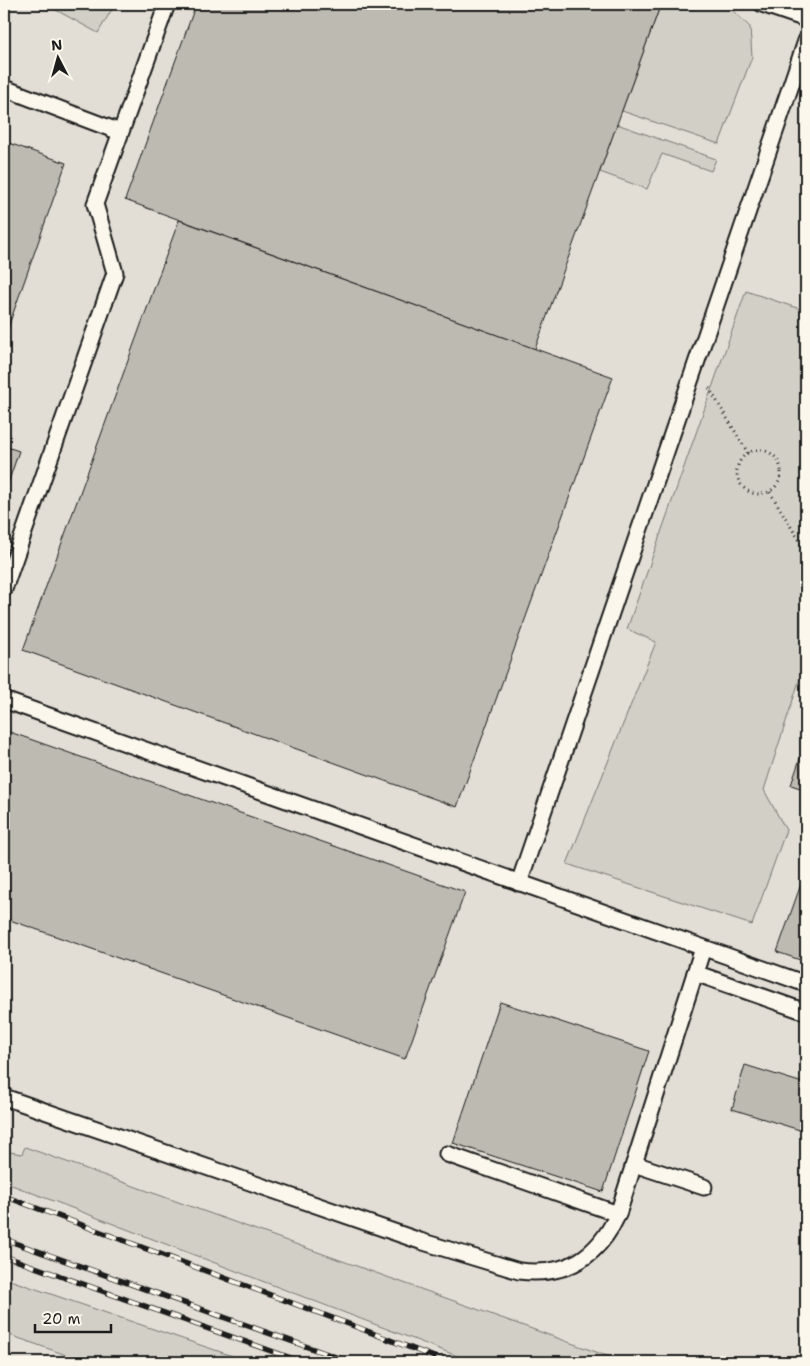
<svg xmlns="http://www.w3.org/2000/svg" width="810" height="1366" viewBox="0 0 810 1366" font-family="'Shantell Sans',sans-serif">
<style>
.built{fill:#e2ded5}
.green{fill:#d2cfc6;stroke:#777671}
.building{fill:#bdbab1;stroke:#1c1c1c}
.lines{fill:none;stroke-linecap:round;stroke-linejoin:round}
.lane-casing{stroke:#1c1c1c;stroke-width:19}
.path{stroke:#1c1c1c;stroke-width:3;stroke-dasharray:1 4;stroke-linecap:butt}
.lane{stroke:#fbf7ec;stroke-width:15}
.rail-casing{stroke:#1c1c1c;stroke-width:5.5}
.rail{stroke:#fbf7ec;stroke-width:4;stroke-dasharray:11;stroke-linecap:butt}
</style>
<rect width="100%" height="100%" fill="#f2eee4"/>
<filter id="ink" filterUnits="userSpaceOnUse"><feTurbulence type="fractalNoise" baseFrequency=".02" numOctaves="2"/><feDisplacementMap in="SourceGraphic" scale="10" xChannelSelector="R" yChannelSelector="G"/><feConvolveMatrix kernelMatrix="1 2 1 2 8 2 1 2 1" color-interpolation-filters="sRGB"/></filter>
<g filter="url(#ink)">
<g class="built">
<polygon points="4,4 806,4 806,1362 624,1362 25,1147 22,1154 4,1151"/>
<polygon points="4,1182 396,1333 473,1362 250,1362 4,1278"/>
<polygon points="4,1333 86,1362 4,1362"/>
</g>
<g class="green">
<polygon points="45,4 115,4 98,33"/>
<polygon points="661,4 726,4 750,27 752,57 719,144 622,111"/>
<polygon points="617,124 716,159 711,171 662,154 647,189 600,172"/>
<polygon points="746,291 806,311 806,674 800,678 764,790 786,830 752,925 567,864 656,642 627,629"/>
<polygon points="25,1147 624,1362 473,1362 4,1182 4,1151 22,1154"/>
<polygon points="4,1278 250,1362 86,1362 4,1333"/>
</g>
<g class="building">
<polygon points="196,4 644,4 659,9 535,349 125,200"/>
<polygon points="6,142 66,163 4,339 4,147"/>
<polygon points="179,220 613,377 457,807 23,650"/>
<polygon points="4,446 19,451 4,495"/>
<polygon points="4,730 465,892 405,1059 4,918"/>
<polygon points="806,741 806,790 791,785"/>
<polygon points="806,870 806,962 777,952"/>
<polygon points="500,1002 649,1051 603,1192 453,1143"/>
<polygon points="745,1065 806,1084 806,1132 732,1109"/>
</g>
<g class="lines">
<g class="lane-casing">
<g id="lane">
<polyline points="762,4 806,19"/>
<polyline points="4,88 120,132"/>
<polyline points="4,589 115,273 95,204 167,4"/>
<polyline points="4,700 806,984"/>
<polyline points="519,883 806,41"/>
<polyline points="695,973 806,1012"/>
<path d="M4,1097L420,1241L519,1271C567,1277 598,1257 618,1214L703,948"/>
<polyline points="447,1154 618,1214"/>
<polyline points="634,1164 704,1187"/>
</g>
</g>
<g class="path">
<polyline points="709,388 748,453"/>
<circle cx="759" cy="472" r="22"/>
<polyline points="770,492 806,552"/>
</g>
<use href="#lane" class="lane"/>
<g class="rail-casing">
<g id="rail">
<polyline points="4,1196 354,1326 447,1362"/>
<polyline points="4,1239 350,1362"/>
<polyline points="4,1256 302,1362"/>
</g>
</g>
<use href="#rail" class="rail"/>
</g>
</g>
<rect width="810" height="1366" fill="none" stroke="#fbf7ec" stroke-width="20"/>
<rect x="10" y="10" width="790" height="1346" fill="none" stroke="#1c1c1c" stroke-width="2" filter="url(#ink)"/>
<g transform="translate(58 58) rotate(354)" stroke="#fbf7ec" stroke-width="4" paint-order="stroke">
<path d="M0-4L9 19L0 12L-9 19Z" fill="#1c1c1c"/>
<text y="-8" font-size="14" font-weight="bold" text-anchor="middle" fill="#1c1c1c">N</text>
</g>
<path d="M35 1324v8h76v-8" fill="none" stroke="#1c1c1c" stroke-width="2.5"/>
<text x="42" y="1324" font-size="15" fill="#1c1c1c" stroke="#fbf7ec" stroke-width="4" paint-order="stroke">20 m</text>
</svg>
